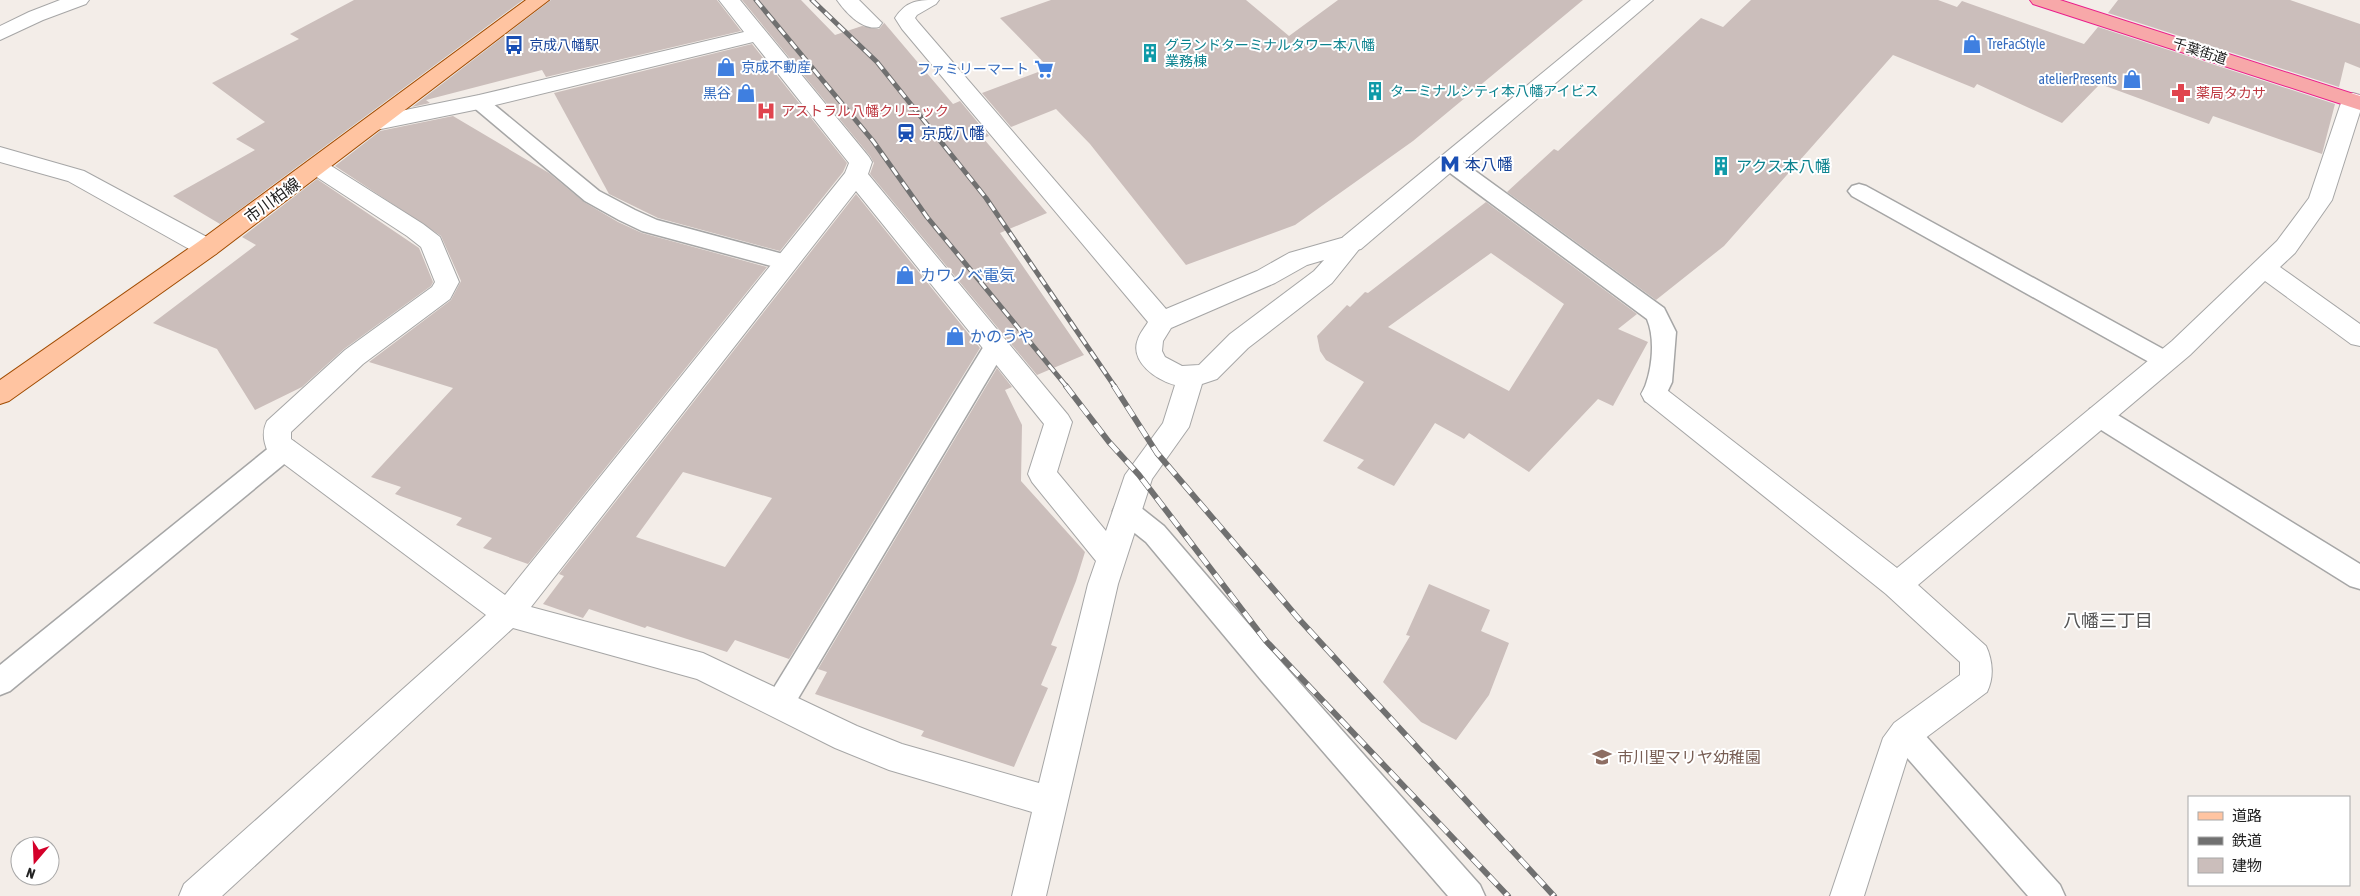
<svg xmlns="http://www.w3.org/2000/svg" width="2360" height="896" viewBox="0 0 2360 896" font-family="'Asap Condensed','Noto Sans JP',sans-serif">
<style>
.building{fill:#cbbebb;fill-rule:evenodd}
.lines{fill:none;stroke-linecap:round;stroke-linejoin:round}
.service-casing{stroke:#a6a6a6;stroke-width:3}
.pedestrian-casing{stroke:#a6a6a6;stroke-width:2}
.minor-casing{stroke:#a6a6a6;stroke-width:2}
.tertiary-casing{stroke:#a6a6a6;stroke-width:2}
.primary-casing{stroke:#a04b00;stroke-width:2}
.trunk-casing{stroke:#ea1c8b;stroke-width:2}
.service{fill:#fff;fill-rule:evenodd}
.pedestrian{fill:#fff;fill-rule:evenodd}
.minor{fill:#fff;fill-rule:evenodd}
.tertiary{fill:#fff;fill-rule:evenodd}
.primary{fill:#ffc4a1;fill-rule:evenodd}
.trunk{fill:#f7a8a9;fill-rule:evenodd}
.rail-far1-casing{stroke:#707070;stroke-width:5}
.rail-casing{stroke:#707070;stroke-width:6}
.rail-far1{stroke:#fff;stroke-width:3;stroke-dasharray:9;stroke-linecap:butt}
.rail{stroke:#fff;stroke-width:4.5;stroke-dasharray:12;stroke-linecap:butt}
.labels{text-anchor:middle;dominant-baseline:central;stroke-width:4;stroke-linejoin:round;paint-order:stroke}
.far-shop-label{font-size:14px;fill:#366cbe;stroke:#fff;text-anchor:end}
.far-transit-label{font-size:14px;fill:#164399;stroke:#fff;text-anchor:start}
.far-culture-label{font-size:14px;fill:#0d838f;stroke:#fff;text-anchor:start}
.far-street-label{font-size:14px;fill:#222;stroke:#fff}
.far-health-label{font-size:14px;fill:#be3a42;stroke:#fff;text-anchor:start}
.transit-label{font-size:16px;fill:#164399;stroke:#fff;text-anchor:start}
.culture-label{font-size:16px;fill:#0d838f;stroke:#fff;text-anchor:start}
.street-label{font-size:16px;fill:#222;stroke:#fff}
.shop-label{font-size:16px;fill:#366cbe;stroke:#fff;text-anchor:start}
.education-label{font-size:16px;fill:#785e54;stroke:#fff;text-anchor:start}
.neighbourhood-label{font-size:18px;fill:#555;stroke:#fff}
</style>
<rect width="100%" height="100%" fill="#f3ede8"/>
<g class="building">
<polygon points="354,0 523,0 220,224 173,196 255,150 236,139 265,122 212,83 299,39 290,34"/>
<polygon points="551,0 717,0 741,31 546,77 542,70 426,100 430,103 412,107"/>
<polygon points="742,0 801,0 835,35 862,26 879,29 884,23 881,19 953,104 960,101 989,136 983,138 1047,213 1000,233 1084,355 1037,375 870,174 874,163 870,156"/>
<polygon points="1051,0 1246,0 1289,36 1338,0 1583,0 1413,141 1295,225 1186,265 1090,144 1056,109 1011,127 982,93 1049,68 1000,18"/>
<polygon points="1751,0 1938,0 1957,7 1962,1 2084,44 2098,27 2335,104 2322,154 2213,116 2209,124 2100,84 2062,123 1977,84 1974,88 1893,55 1724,246 1656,300 1507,192 1554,149 1558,151 1701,18 1723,27"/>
<polygon points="2118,0 2290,0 2360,24 2360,68 2345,62 2339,87 2108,13"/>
<polygon points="752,44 847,163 843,172 780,251 658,218 609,194 554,93"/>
<polygon points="453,116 549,173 584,202 618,222 642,233 767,267 528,564 483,548 492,538 456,525 462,518 395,494 401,487 371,477 453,388 369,362 451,300 461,281 441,236 335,166 380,131"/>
<polygon points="317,179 419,248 433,282 431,286 344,349 302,387 255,410 217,349 153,323 256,245 242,237"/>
<path d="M856,194L980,348L789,659L735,640L727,652L647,626L645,628L589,609L583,618L543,604L564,576L559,574ZM683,472L772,498L725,567L636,537Z"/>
<path d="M1486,202L1637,314L1618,329L1648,342L1613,406L1598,399L1529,472L1469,433L1464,439L1435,423L1394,486L1357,468L1364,460L1323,441L1364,382L1326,360L1320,351L1317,336L1347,305L1350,307L1365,292L1368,293ZM1491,253L1564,304L1509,391L1388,327Z"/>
<polygon points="997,368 1012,387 1005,390 1022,425 1021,481 1085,552 1076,581 1051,645 1057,647 1041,685 1048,688 1014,767 921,736 924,731 815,694 827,672 818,669"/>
<polygon points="1429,584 1490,610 1481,631 1509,643 1489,695 1456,740 1421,722 1383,682 1410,636 1406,635"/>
</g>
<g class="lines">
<g class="service-casing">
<g id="service">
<polygon points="479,96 486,98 599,191 635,210 657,220 794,257 797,262 794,267 786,270 642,231 619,220 585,201 472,106 469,102 472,98"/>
<path d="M1449,155L1456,157L1664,308L1676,332L1672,382L1663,401L1654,403L1645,401L1642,394C1652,373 1656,340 1647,319L1442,167L1439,162L1442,157Z"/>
<polygon points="1859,184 1866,186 2174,355 2178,361 2174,367 2166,370 2158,367 1852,196 1848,191 1852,186"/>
<polygon points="995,338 1003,341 1007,347 790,712 780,716 770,712 766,703 770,694 987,341"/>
<polygon points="2099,407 2108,409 2360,564 2360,589 2350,586 2090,423 2087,416 2090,409"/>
<polygon points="285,439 294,442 298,449 294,456 10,691 0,695 0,665 276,442"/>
<polygon points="1126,500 1135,503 1164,526 1282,663 1480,885 1485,896 1448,896 1262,681 1146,542 1117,519 1113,511 1117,503"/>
<polygon points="1905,720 1915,724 2060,885 2065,896 2028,896 1895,744 1890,734 1895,724"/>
</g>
</g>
<g class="pedestrian-casing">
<path id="pedestrian" d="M837,0H859L882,23L879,27C863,31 846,13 837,0Z"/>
</g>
<g class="minor-casing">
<g id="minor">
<polygon points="60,0 89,0 86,4 43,20 0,40 0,26 29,12"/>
<path d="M719,0H740L869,157L872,162L868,174L1068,415L1072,422L1057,472L1106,531L1125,475L1163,423L1175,385C1157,380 1129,362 1138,339C1140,333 1145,327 1148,322L902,29L895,18C907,0 918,0 939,0L936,4L917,15L915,18L918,22L1166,309L1257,271L1289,253L1352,235L1361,237L1364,243L1332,283L1248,348L1217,379L1202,384L1189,427L1152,479L1118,584L1046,896H1012L1032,812L889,770L835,748L697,679L513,628L222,896H179L184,884L486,615L268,452C263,441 262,431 267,421L345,350L432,287L435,282L421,247L407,236L309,172L306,167L309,162L317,160L325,162L423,224L440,237L459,282L450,299L363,364L291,432V439L505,595L845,173L849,163L753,42L479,109L376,130L368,128L365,123L368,118L376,116L479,95L744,32ZM856,191L1044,424L1028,474L1032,482L1096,561L1088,584L1039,783L902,744L857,726L703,653L531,607ZM1324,260L1314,271L1230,334L1199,365L1182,366L1165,357L1162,351L1163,341L1171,328L1275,283L1307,265Z"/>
<path d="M2353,93L2360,95V112L2332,200L2295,253L2280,267L2360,324V346L2351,344L2265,281L2190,355L1918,585L1986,646C1993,661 1994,678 1987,692L1916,745L1908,756L1864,896H1830L1883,738L1894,723L1960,675V662L1886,594L1645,401L1641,394L1645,387L1654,384L1663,387L1897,568L2172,341L2277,241L2309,198L2342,100L2345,95Z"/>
<polygon points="0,147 84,171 216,242 219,248 216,254 207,256 198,254 68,181 0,162"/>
</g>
</g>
<g class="tertiary-casing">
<polygon id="tertiary" points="1631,0 1653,0 1361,249 1352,251 1343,249 1340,243 1343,237"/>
</g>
<g class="primary-casing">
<polygon id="primary" points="526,0 549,0 216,254 9,401 0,404 0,380 198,242"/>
</g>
<g class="trunk-casing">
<polygon id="trunk" points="2030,0 2060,0 2360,96 2360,110 2033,4"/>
</g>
<use href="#service" class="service"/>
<use href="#pedestrian" class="pedestrian"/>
<use href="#minor" class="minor"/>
<use href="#tertiary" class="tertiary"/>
<use href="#primary" class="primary"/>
<use href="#trunk" class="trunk"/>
<g class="rail-far1-casing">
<g id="rail-far1">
<polyline points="756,0 873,141 927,217 1067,387"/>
<polyline points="812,0 877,62 986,198 1115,387"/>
</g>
</g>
<g class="rail-casing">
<g id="rail">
<polyline points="1066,386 1109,442 1139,475 1266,641 1508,896"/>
<polyline points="1114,386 1157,453 1298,618 1554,896"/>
</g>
</g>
<use href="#rail-far1" class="rail-far1"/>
<use href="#rail" class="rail"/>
</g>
<defs>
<g id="shop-bare" transform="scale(1.5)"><path d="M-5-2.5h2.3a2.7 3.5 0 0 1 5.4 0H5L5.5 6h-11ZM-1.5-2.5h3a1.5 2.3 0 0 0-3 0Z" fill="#3f7fe0" stroke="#fff" stroke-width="2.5" paint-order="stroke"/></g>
<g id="bus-bare" transform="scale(1.5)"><path d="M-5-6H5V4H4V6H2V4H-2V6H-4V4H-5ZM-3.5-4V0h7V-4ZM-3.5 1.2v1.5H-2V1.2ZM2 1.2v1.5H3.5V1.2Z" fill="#1a4fb4" stroke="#fff" stroke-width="2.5" paint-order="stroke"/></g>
<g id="building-bare" transform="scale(1.5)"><path d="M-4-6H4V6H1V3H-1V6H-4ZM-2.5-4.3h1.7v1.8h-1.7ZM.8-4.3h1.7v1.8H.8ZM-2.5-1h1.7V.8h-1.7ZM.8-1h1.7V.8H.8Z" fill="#0f9aa8" stroke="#fff" stroke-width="2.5" paint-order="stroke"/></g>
<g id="supermarket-bare" transform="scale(1.5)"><path d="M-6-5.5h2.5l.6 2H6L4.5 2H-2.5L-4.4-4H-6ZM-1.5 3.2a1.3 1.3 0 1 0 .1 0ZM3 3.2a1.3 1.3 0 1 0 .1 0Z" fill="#3f7fe0" stroke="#fff" stroke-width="2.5" paint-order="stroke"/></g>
<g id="pharmacy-bare" transform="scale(1.5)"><path d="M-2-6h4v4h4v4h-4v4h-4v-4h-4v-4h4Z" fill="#e0444e" stroke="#fff" stroke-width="2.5" paint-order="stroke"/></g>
<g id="hospital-bare" transform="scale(1.5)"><path d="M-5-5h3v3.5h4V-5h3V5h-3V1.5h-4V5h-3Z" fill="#e0444e" stroke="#fff" stroke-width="2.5" paint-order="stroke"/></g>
<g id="station-bare" transform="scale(1.5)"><path d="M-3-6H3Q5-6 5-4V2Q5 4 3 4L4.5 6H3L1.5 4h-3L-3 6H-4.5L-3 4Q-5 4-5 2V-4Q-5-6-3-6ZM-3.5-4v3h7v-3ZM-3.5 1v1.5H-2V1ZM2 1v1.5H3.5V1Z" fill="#1a4fb4" stroke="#fff" stroke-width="2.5" paint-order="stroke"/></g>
<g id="metro-bare" transform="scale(1.5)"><path d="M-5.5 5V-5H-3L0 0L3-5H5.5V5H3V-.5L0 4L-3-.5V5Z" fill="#1a4fb4" stroke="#fff" stroke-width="2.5" paint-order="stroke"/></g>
<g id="school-bare" transform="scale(1.5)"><path d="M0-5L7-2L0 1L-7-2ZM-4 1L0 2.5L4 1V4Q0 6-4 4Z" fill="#8d6e63" stroke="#fff" stroke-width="2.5" paint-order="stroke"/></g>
</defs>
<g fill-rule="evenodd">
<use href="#shop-bare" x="1972" y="44"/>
<use href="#bus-bare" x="514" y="45"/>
<use href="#building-bare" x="1150" y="53"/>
<use href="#shop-bare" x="726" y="67"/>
<use href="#supermarket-bare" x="1044" y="69"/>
<use href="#shop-bare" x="2132" y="79"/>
<use href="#building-bare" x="1375" y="91"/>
<use href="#shop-bare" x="746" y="93"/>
<use href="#pharmacy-bare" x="2181" y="93"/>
<use href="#hospital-bare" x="766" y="111"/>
<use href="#station-bare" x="906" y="133"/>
<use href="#metro-bare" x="1450" y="164"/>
<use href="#building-bare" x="1721" y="166"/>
<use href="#shop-bare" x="905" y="275"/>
<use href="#shop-bare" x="955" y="336"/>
<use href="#school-bare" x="1602" y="757"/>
</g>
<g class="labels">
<g class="far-shop-label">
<text x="1987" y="44" text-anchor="start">TreFacStyle</text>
<text x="741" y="67" text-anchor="start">京成不動産</text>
<text x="1029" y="69">ファミリーマート</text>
<text x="2117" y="79">atelierPresents</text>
<text x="731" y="93">黒谷</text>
</g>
<g class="far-transit-label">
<text x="529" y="45">京成八幡駅</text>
</g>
<g class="far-culture-label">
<text x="1165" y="45">グランドターミナルタワー本八幡<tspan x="1165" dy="16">業務棟</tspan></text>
<text x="1390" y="91">ターミナルシティ本八幡アイビス</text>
</g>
<g class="far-street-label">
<text transform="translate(2200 51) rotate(18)">千葉街道</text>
</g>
<g class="far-health-label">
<text x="2196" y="93">薬局タカサ</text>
<text x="781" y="111">アストラル八幡クリニック</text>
</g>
<g class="transit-label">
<text x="921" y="133">京成八幡</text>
<text x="1465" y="164">本八幡</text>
</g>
<g class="culture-label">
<text x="1736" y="166">アクス本八幡</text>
</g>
<g class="street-label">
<text transform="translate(272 200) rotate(-36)">市川柏線</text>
</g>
<g class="shop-label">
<text x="920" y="275">カワノベ電気</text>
<text x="970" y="336">かのうや</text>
</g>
<g class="education-label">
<text x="1617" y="757">市川聖マリヤ幼稚園</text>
</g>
<g class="neighbourhood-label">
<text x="2108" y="620">八幡三丁目</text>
</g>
</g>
<rect x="2188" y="796" width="162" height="90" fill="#ffffff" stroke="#a7a7a7"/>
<rect x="2198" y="812" width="25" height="8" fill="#ffc4a1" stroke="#a7a7a7"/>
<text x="2232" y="821" font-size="15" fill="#222222">道路</text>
<rect x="2198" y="837" width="25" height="8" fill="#707070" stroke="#a7a7a7"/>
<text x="2232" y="846" font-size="15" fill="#222222">鉄道</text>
<rect x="2198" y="858" width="25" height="15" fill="#cbbebb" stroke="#a7a7a7"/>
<text x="2232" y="871" font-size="15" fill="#222222">建物</text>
<g transform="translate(35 861) rotate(199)"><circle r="24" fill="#ffffff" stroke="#a7a7a7"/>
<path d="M0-4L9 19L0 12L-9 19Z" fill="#d4002a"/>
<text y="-8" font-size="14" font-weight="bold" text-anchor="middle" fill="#222222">N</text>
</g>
</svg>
